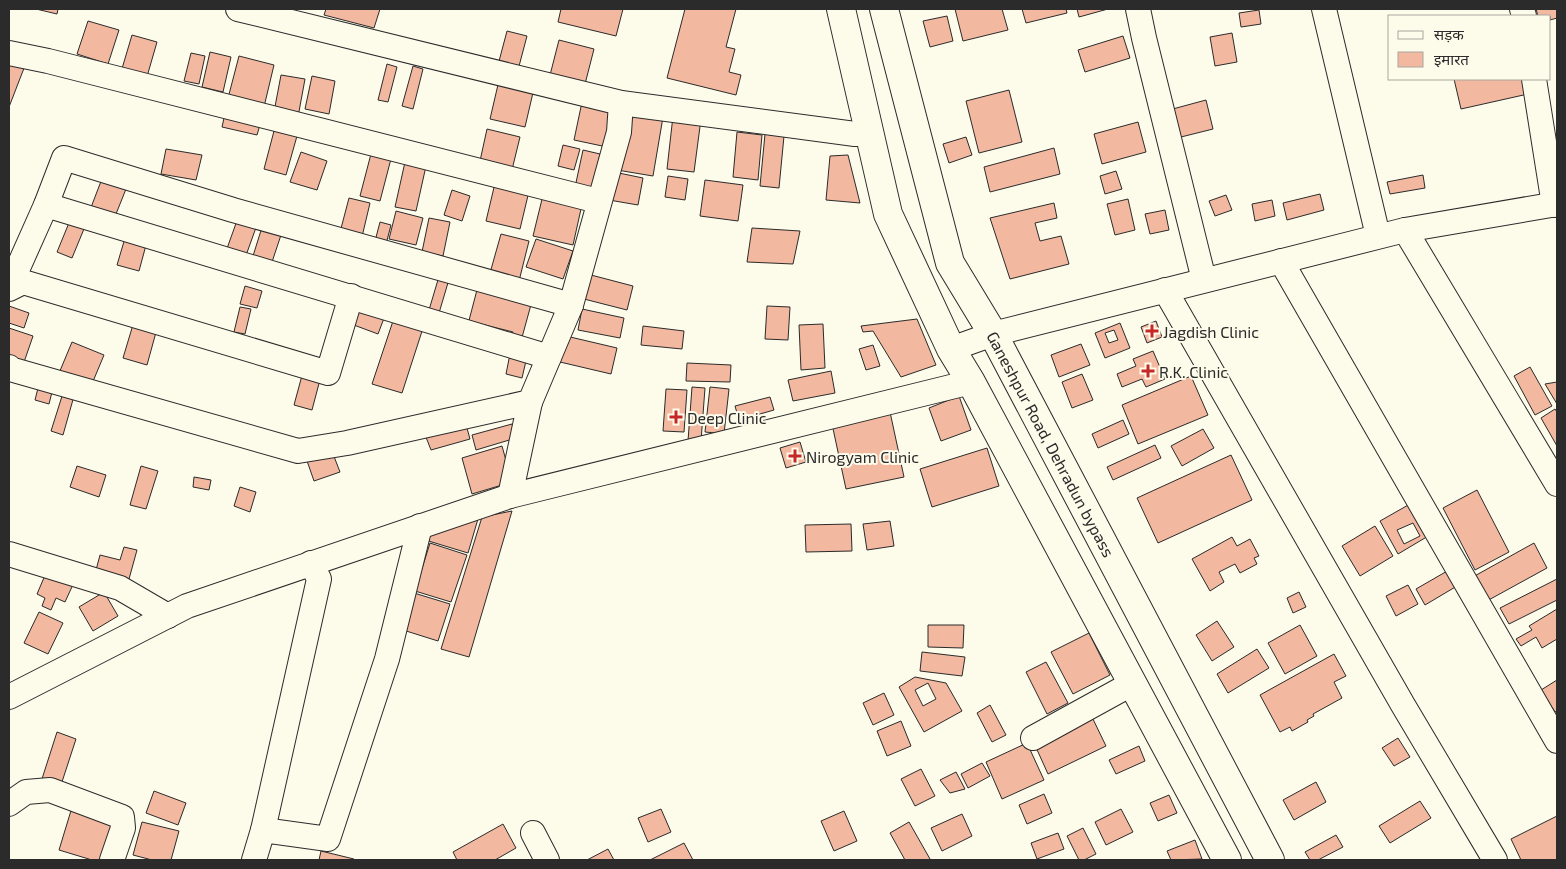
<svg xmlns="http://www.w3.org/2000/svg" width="1566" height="869" viewBox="0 0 1566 869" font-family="'Exo 2','Noto Sans Devanagari',sans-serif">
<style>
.building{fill:#f2b8a0;stroke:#2b2b2b;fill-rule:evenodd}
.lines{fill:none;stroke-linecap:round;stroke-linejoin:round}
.minor-casing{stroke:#2b2b2b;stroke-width:26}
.major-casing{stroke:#2b2b2b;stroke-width:30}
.minor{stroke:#fdfbea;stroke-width:24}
.major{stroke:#fdfbea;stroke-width:28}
.poi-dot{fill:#c62828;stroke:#fdfbea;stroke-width:2}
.labels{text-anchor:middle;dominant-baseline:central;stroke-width:4;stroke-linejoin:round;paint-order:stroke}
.poi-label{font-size:16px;fill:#2b2b2b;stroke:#fdfbea;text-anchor:start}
.street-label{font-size:16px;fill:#2b2b2b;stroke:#fdfbea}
</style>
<rect width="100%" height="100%" fill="#fdfbea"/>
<g class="building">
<polygon points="36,9 58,9 57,14"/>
<polygon points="326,9 380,9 374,28 324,15"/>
<polygon points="561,9 623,9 616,36 558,22"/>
<polygon points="685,9 736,9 726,47 735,49 729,72 741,75 736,95 667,78"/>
<polygon points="955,9 1002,9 1008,30 963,41"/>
<polygon points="1022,9 1066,9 1067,13 1026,23"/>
<polygon points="1077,9 1108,9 1079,17"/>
<polygon points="1536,9 1557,9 1557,18 1550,20 1550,16 1538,16"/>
<polygon points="1259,10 1261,24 1241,27 1239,13"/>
<polygon points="947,16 953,41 930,47 923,21"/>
<polygon points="88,21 119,30 108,64 77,54"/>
<polygon points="507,31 527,36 518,70 498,65"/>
<polygon points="1232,33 1237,62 1215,66 1210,37"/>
<polygon points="132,35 157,42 146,80 121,72"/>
<polygon points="1123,36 1130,58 1085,72 1078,50"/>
<polygon points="559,40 594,49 584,88 549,79"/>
<polygon points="210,52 231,57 223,92 202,87"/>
<polygon points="191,53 205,56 199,84 184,81"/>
<polygon points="239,56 274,65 263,111 227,102"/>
<polygon points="9,58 26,63 9,107"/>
<polygon points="387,64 397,67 388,102 378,100"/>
<polygon points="413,66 423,69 413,109 402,106"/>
<polygon points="281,75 305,79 298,117 274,112"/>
<polygon points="312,76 335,81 329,114 305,109"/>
<polygon points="500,76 535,84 525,127 490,119"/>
<polygon points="1454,79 1524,79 1528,94 1461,109"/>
<polygon points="1009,90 1022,142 979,153 966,101"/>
<polygon points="1206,100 1213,129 1177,138 1169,110"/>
<polygon points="582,102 615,108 607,147 574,140"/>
<polygon points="226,109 262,118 257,135 222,127"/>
<polygon points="627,111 663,117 653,176 617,170"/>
<polygon points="673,116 701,119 694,172 667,169"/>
<polygon points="1138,122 1146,152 1102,164 1094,134"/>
<polygon points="487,129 520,137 510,178 478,170"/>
<polygon points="274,131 297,136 286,175 264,169"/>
<polygon points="737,132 762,135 758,180 733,177"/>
<polygon points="765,134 784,136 779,188 760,186"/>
<polygon points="966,137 972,155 949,163 943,144"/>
<polygon points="563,145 580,149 574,170 558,166"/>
<polygon points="1054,148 1060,174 990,192 984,167"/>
<polygon points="166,149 202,155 196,180 161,174"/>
<polygon points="372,150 392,155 380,201 360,196"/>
<polygon points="583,150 600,154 591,196 574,192"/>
<polygon points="301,152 327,161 317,190 290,182"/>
<polygon points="848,155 860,203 826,200 830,156"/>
<polygon points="405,162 426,166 416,211 395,207"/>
<polygon points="1116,171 1122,189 1105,194 1100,176"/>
<polygon points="614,172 643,178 638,205 609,200"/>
<polygon points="1423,175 1425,188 1390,194 1387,182"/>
<polygon points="103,176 128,184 114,219 90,210"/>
<polygon points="668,176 688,179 685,200 665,197"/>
<polygon points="496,179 530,187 520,229 486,221"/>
<polygon points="705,180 743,185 738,221 700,216"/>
<polygon points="452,190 470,196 462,221 444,215"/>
<polygon points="544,191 583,200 573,245 533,236"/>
<polygon points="1320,194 1324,210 1287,220 1283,203"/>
<polygon points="1226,195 1232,210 1215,216 1209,201"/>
<polygon points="349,198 370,203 361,241 339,236"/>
<polygon points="1128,199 1135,230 1115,235 1107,204"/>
<polygon points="1272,200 1275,216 1255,221 1252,204"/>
<polygon points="1054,203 1057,218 1035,223 1040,241 1061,236 1069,264 1010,279 990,218"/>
<polygon points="1165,210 1169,230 1150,234 1145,214"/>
<polygon points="396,211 423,218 416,245 389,239"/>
<polygon points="239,215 258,222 244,261 225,254"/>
<polygon points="71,218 86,224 72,258 57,252"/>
<polygon points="429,218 450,222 443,256 422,252"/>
<polygon points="380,222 391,225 385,248 374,245"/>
<polygon points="263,224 283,229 272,262 253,256"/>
<polygon points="128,228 149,234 139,271 117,265"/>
<polygon points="752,228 800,231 793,264 747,262"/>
<polygon points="501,234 529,241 519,281 490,273"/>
<polygon points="536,239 573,251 563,279 526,267"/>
<polygon points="440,273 450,276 439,313 429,310"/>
<polygon points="591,275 633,286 627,310 584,299"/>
<polygon points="245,286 262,291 257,308 240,304"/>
<polygon points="478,286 532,301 521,341 512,338 513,332 481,324 479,331 467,328"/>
<polygon points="351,300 386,313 378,334 343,321"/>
<polygon points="9,306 29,313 24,328 9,323"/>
<polygon points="767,306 790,307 788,340 765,339"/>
<polygon points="240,307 251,309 245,334 234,332"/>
<polygon points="582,309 624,318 620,338 578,330"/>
<polygon points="395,315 424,325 402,393 372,384"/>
<polygon points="135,318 158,325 147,365 123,358"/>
<polygon points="917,319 936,365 901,377 873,331 863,332 861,326"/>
<polygon points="1156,321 1162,337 1147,343 1141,327"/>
<path d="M1120,323L1130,348L1105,358L1095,333ZM1114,330L1118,340L1109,343L1105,333Z"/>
<polygon points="823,324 825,368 801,370 799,325"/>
<polygon points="643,326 684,331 682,349 641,345"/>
<polygon points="9,328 33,336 22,368 9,363"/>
<polygon points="566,336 617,348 611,374 560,362"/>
<polygon points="72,342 104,355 89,391 57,378"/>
<polygon points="512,344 529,348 522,378 506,374"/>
<polygon points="1081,344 1090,365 1059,377 1051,355"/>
<polygon points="873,345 880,366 866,370 859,349"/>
<polygon points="1153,351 1165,379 1146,387 1142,379 1122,387 1117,374 1136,366 1133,359"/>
<polygon points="687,363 731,365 730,382 686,381"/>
<polygon points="1530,367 1552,406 1535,415 1514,376"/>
<polygon points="304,368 322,372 312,410 294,405"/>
<polygon points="831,371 835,393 793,401 788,380"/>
<polygon points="1082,374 1093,400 1072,408 1062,382"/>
<polygon points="1191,376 1208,415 1138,444 1122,405"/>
<polygon points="1557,382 1557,404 1545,384"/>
<polygon points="39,384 53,388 49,404 35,400"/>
<polygon points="692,387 705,388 701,441 688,441"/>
<polygon points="710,387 729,389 724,434 705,432"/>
<polygon points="666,389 687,390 684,432 663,431"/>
<polygon points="63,393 74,396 63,435 51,431"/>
<polygon points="959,396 971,430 941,441 929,408"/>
<polygon points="770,397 774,410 739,420 735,406"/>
<polygon points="1555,409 1557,412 1557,446 1541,418"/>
<polygon points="890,412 904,477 846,489 832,424"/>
<polygon points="1123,420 1129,434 1098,448 1092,434"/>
<polygon points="465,421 470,439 431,450 424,432"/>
<polygon points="512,424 516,438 476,450 472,435"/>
<polygon points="1203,429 1214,448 1182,466 1171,446"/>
<polygon points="800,442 806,462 786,468 780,448"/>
<polygon points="1155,445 1161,458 1113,480 1107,467"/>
<polygon points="330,446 340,472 314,481 305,455"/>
<polygon points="502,446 512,482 472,494 462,458"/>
<polygon points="987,448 999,486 932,507 920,469"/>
<polygon points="1231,455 1252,500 1158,543 1137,498"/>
<polygon points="77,466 106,475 99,497 70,487"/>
<polygon points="141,466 158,471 146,509 130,505"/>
<polygon points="194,477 211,480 209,490 193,487"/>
<polygon points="240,487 256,492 250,512 234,506"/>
<polygon points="1477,490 1509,552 1475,570 1443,508"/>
<path d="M1417,500L1435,532L1398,554L1380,521ZM1413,523L1420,536L1404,544L1397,530Z"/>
<polygon points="512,511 469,657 441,649 482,517"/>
<polygon points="480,512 468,553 422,539"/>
<polygon points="890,521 894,546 867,550 863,524"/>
<polygon points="851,524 852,551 806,552 805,525"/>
<polygon points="1375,526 1393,556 1360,576 1342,546"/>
<polygon points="1232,537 1237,546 1250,539 1259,556 1254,558 1257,564 1240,573 1235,564 1219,572 1224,582 1210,591 1192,559"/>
<polygon points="430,543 467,555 451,602 415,591"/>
<polygon points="1534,543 1547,568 1485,602 1471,578"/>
<polygon points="124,547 137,550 129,579 96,570 100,555 120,560"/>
<polygon points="49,566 76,578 65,602 56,598 51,610 42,606 45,598 37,594"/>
<polygon points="1449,570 1457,586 1425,605 1416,589"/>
<polygon points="1557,579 1557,600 1509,624 1500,608"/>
<polygon points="1408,585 1418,604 1396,616 1386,596"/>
<polygon points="104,592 118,616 93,631 79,607"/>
<polygon points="1299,592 1306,607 1293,613 1287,598"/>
<polygon points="414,593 450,604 438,641 403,630"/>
<polygon points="1557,609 1557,639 1542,648 1536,637 1521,646 1516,639 1532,630 1529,626"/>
<polygon points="39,612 63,623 48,654 24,643"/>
<polygon points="1217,621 1234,647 1212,661 1196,635"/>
<polygon points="928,625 964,625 963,648 928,647"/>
<polygon points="1300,625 1317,656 1285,674 1268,643"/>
<polygon points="1089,633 1110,675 1073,694 1051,652"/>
<polygon points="1257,649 1269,668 1228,693 1217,674"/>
<polygon points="922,652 965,657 962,676 920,671"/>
<polygon points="1334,654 1346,676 1334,682 1342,698 1313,714 1314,716 1307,720 1308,722 1292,731 1290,727 1280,732 1260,695"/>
<polygon points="1046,662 1068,703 1047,714 1026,672"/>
<path d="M915,677L946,683L962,711L924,732L899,687ZM928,683L936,699L923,706L915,690Z"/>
<polygon points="1557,680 1557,711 1555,712 1541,690"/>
<polygon points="884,693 894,715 873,725 863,703"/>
<polygon points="990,705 1006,735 992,742 977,713"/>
<polygon points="1091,715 1106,746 1048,774 1034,743"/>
<polygon points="901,721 911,746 887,756 877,731"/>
<polygon points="57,732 76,739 60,788 41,782"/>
<polygon points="1398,738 1410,757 1394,766 1382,748"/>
<polygon points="1027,743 1044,780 1002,799 986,762"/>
<polygon points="1139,746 1145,761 1116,774 1109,760"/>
<polygon points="982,763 990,776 968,788 961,774"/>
<polygon points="921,769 935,796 915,806 901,779"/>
<polygon points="956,772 965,789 950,793 940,780"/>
<polygon points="1316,782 1326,802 1294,820 1283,800"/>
<polygon points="154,791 186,803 178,825 146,813"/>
<polygon points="1044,794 1052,813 1027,824 1019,805"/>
<polygon points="1169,795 1177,813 1158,821 1150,803"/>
<polygon points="1420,801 1431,818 1390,843 1379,826"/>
<polygon points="73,804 118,818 105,860 92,860 59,850"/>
<polygon points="661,809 671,832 648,842 638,818"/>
<polygon points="1121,809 1133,832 1106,845 1095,822"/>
<polygon points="844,811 857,841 834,851 821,821"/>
<polygon points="962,814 972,836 942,851 931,828"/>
<polygon points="1557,816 1557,860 1521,860 1511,839"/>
<polygon points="142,822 179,831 171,860 152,860 133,855"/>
<polygon points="909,822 930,859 928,860 905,860 890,833"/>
<polygon points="503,824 516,848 495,860 457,860 453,852"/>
<polygon points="1083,828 1096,854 1084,860 1079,860 1067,836"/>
<polygon points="1058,833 1064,849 1037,859 1031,843"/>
<polygon points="1336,835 1343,847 1318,860 1310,860 1305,852"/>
<polygon points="1195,840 1202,859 1171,860 1167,851"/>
<polygon points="684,843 693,860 650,860"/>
<polygon points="608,849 614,860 587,860"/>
<polygon points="321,851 354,859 354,860 319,860"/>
</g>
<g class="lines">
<g class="minor-casing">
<g id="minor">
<polyline points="238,9 621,103 855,134 869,134"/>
<polyline points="1138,9 1144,38 1204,280"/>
<polyline points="1324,9 1378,236"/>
<polyline points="1522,9 1524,16"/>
<polyline points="9,53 48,61 598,201"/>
<polyline points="1534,79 1554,205"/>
<polyline points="46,205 549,357"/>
<polyline points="1405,230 1557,204"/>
<polyline points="1281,261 1557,741"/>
<polyline points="9,288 46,205 64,158 233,210 571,305"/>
<polyline points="9,289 23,282 328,373 351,296"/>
<polyline points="1165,290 1403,705 1495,860"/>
<polyline points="951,349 993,334 1405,230 1557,484"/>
<polyline points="9,367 10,369 298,451 347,443 530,402 571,305 619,132 621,103"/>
<polyline points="510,496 530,402"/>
<polyline points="9,554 120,588 168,616"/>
<polyline points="9,697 187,606 510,496 971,382"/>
<polyline points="1033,738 1133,683"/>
<polyline points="9,804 26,792 50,790 122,817 123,828 112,860"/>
<polyline points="263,830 319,579 311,563"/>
<polyline points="533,833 547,860"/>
<polyline points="254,860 263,830 328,839 387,659 420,526"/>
</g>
</g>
<g class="major-casing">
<g id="major">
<polyline points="841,9 888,214 951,349 971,382 1227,860"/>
<polyline points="884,9 950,263 993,334 1270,860"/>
</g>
</g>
<use href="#minor" class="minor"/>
<use href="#major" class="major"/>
</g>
<g class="poi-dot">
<path d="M1149.5 323.5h5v5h5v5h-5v5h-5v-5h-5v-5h5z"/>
<path d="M1145.5 363.5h5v5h5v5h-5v5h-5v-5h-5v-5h5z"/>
<path d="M673.5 409.5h5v5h5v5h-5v5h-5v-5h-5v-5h5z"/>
<path d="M792.5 448.5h5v5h5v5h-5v5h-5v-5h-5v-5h5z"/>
</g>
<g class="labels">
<g class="poi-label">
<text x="1163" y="331">Jagdish Clinic</text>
<text x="1159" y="371">R.K. Clinic</text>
<text x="687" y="417">Deep Clinic</text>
<text x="806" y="456">Nirogyam Clinic</text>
</g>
<g class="street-label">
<text transform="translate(1051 444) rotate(62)">Ganeshpur Road, Dehradun bypass</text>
</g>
</g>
<rect width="1566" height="869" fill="none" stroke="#2b2b2b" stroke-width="20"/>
<rect x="1388" y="15" width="162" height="65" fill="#fdfbea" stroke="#a9a89e"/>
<rect x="1398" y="31" width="25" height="8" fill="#fdfbea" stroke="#a9a89e"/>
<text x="1434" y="40" font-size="15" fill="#2b2b2b">सड़क</text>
<rect x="1398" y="52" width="25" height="15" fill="#f2b8a0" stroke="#a9a89e"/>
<text x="1434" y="65" font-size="15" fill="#2b2b2b">इमारत</text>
</svg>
